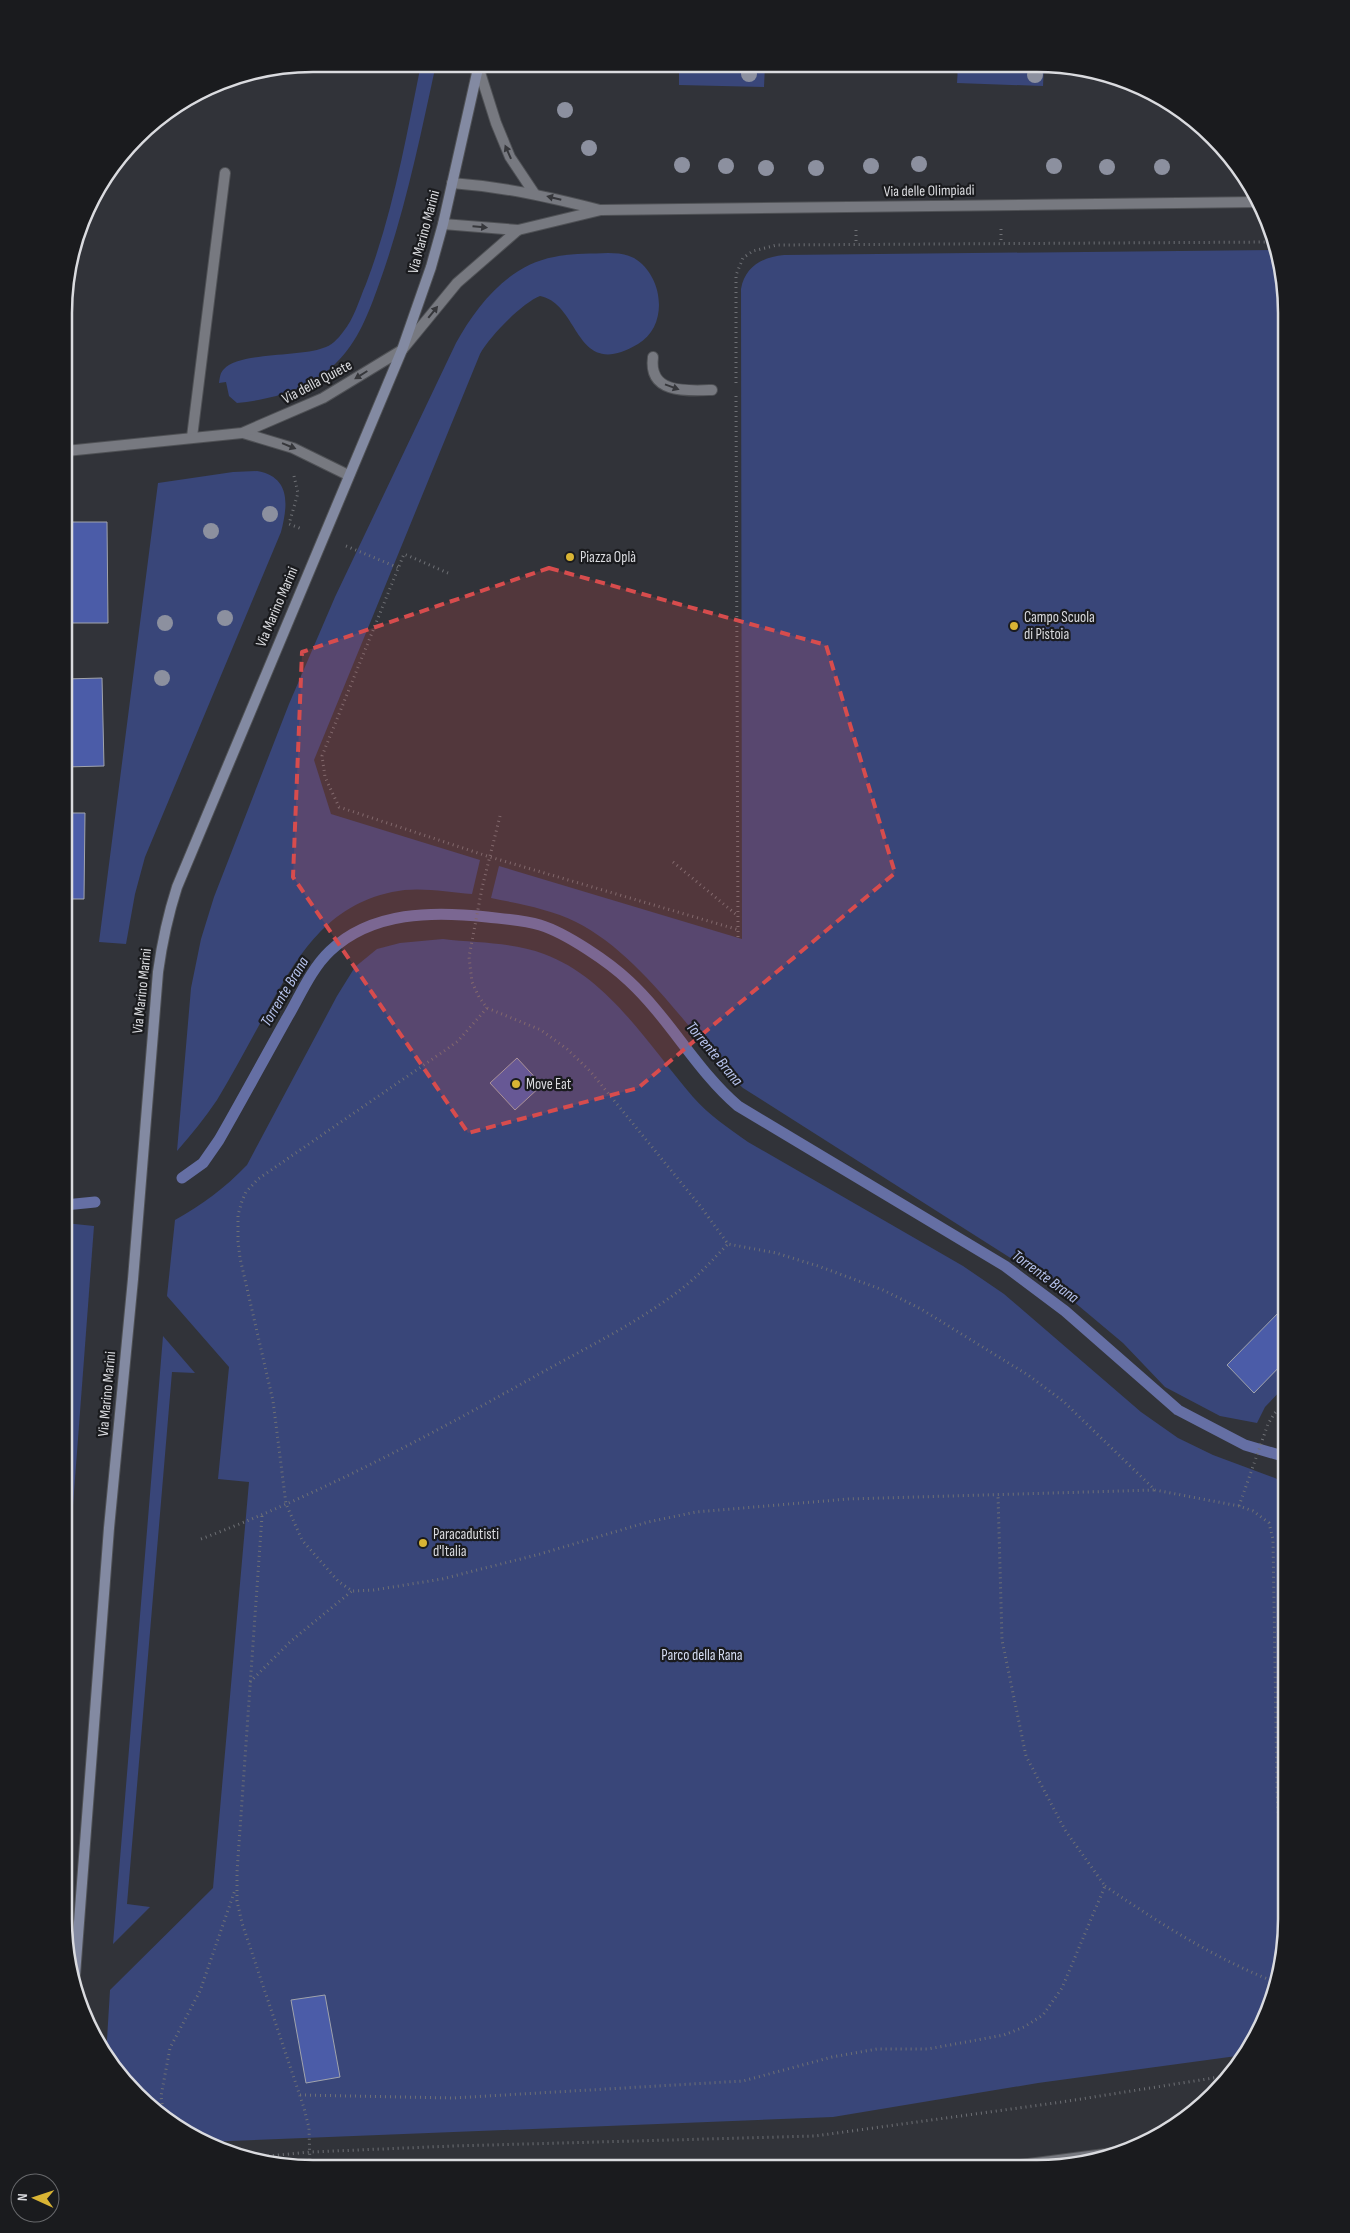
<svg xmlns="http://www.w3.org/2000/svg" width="1350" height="2233" viewBox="0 0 1350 2233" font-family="'Sofia Sans Condensed',sans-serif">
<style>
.green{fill:#394679}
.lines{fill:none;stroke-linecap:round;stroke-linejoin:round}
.stream{stroke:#656fa4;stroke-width:11}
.building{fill:#4b5ca8;stroke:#a1a4ac}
.service-casing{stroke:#4f5155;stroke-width:12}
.minor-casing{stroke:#4f5155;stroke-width:12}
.tertiary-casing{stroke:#4f5155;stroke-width:12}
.secondary-casing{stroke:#4f5155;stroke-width:12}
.path{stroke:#6e7075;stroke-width:3;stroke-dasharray:1 4;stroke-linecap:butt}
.service{stroke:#777980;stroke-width:10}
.minor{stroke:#777980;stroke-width:10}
.tertiary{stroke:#777980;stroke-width:10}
.secondary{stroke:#838aa2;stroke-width:10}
.tree{fill:#8c909f}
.oneway{fill:#36373b}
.marked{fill:#d74c4d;fill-opacity:0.2;stroke:#d74c4d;stroke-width:4;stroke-dasharray:10 6;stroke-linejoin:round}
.poi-dot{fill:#d9b434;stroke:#1a1b1e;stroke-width:2}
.labels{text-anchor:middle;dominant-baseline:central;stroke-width:4.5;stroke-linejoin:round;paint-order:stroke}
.street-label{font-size:15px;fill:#dadbdf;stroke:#1a1b1e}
.poi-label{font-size:15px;fill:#dadbdf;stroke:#1a1b1e;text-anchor:start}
.park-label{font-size:15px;fill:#d6ddf2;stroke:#1a1b1e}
.water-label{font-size:16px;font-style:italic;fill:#b6c2ec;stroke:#1a1b1e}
.rim{fill:none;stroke:#dadbdf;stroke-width:2.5}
</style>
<rect width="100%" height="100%" fill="#313339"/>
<g class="green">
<path d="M421,64H436C420,138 405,212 379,284C369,312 358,342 336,363C308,390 274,399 237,403L229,396L226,382L219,383C220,377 220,373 224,369C239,352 300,357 323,348C331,346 338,339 343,332C354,319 359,300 366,284C393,213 406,138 421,64Z"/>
<polygon points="679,65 765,65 764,87 679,85"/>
<polygon points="958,66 1044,66 1043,86 957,83"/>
<path d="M1274,250L1286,314V1385L1265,1407L1257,1423L1220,1416L1165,1387L1123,1343L1067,1296L1028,1269L743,1088C724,1071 709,1051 693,1031C661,992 622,945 576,922C550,909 520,904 491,898L499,866L742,939L741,289C745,266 763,257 784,255Z"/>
<path d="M608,253C617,253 626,254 634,258C664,276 669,326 638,344C574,382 581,304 540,296C522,303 489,337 480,354L314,760L331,814L480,860L472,894C446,892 418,886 392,892C327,906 299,954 269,1007C252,1038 235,1070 217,1100C205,1118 191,1135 177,1151L191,988L201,939L214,897L289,704L335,597L456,343C477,305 509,265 554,257C572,253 590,254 608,253Z"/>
<path d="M257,471C291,477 288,505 281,532L145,857L135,894L126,944L99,942L158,483L233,472Z"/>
<path d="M443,939C476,943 513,942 544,954C609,978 649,1046 693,1097C709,1115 728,1128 748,1142L963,1266L1004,1294L1141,1412L1178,1438L1213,1455L1275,1478L1286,1484V1936L1267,2015L1244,2055L1038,2083L833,2117L204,2142L161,2117L115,2071L106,2056L110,1990L213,1888L249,1482L218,1479L229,1367L167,1296L175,1220C202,1205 225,1188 247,1165L337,996L355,967L377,949L400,943Z"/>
<polygon points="65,1223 94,1226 64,1625"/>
<polygon points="163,1336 195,1373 172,1372 127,1904 150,1907 113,1944"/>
</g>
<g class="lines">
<g class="stream">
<path d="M182,1178L203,1163L219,1140C242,1100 264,1059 287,1018C300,996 311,969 330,951C372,911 434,911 487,917C505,919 523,920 540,925C566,933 609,962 629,981C670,1019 696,1070 738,1106L1005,1266L1065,1311L1178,1410L1245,1445L1286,1457"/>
<polyline points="65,1205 95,1202"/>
</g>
</g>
<g class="building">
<polygon points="66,522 107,522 108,623 65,623"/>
<polygon points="102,678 104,766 65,767 65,679"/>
<polygon points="65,813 85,813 84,899 65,899"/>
<polygon points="517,1058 542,1085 515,1110 490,1083"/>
<polygon points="1286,1305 1286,1360 1254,1393 1227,1365"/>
<polygon points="325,1995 340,2077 306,2083 291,2000"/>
</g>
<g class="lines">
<g class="service-casing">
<g id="service">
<path d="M653,357C648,394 687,391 712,390"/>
<polyline points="192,437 225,173"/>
</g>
</g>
<g class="minor-casing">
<g id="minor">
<polyline points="478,66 496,123 510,157 534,193"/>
<path d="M452,183C505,187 549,197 600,210"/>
<polyline points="443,224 518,230 601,210 1258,202"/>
<polyline points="243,433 293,448 348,475"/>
<polyline points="66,451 242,433 323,398 402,350 457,283 518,230"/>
</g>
</g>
<g class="tertiary-casing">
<polyline id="tertiary" points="989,2169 1128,2151"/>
</g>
<g class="secondary-casing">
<path id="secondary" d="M75,1975L109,1528L133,1279L158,972C162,943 168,915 177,887L402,350L431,267L443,224L479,64"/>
</g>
<g class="path">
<polyline points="1001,229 1001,243"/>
<polyline points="856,230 856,244"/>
<polyline points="736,383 736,275 743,258 753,251 777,245 1272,242"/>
<polyline points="736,396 738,938"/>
<polyline points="294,476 298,493 289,524 302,529"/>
<polyline points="346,546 399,568"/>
<polyline points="448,573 404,554 322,756 325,777 339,807 490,857 739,930"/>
<polyline points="500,816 482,888 469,957 472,982 479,997 487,1008 541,1030 567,1049 590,1071 701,1207 728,1244 776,1253 818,1266 883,1290 921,1309 1028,1375 1063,1401 1155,1490 1239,1506 1253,1511 1269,1523 1273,1539 1277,1791 1279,1830 1286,1871"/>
<polyline points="673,862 738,916"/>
<polyline points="487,1008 458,1041 447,1049 258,1179 246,1192 242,1201 238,1215 238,1241 240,1258 273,1401 286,1504 302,1540 338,1581 352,1591 374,1590 442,1579 540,1554 648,1522 696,1512 848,1499 1155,1490"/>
<polyline points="1239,1506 1268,1424 1274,1414 1286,1400"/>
<polyline points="262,1516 237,1872 237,1901 242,1923 304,2108 309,2128 310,2167"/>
<path d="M201,1539C316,1496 425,1438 532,1378C585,1348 643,1321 690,1282C704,1270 715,1257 728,1244"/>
<polyline points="250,1682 291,1641 352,1591"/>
<path d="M1105,1886C1159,1923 1214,1958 1275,1982"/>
<polyline points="300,2095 453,2098 743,2081 832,2057 877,2049 928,2049 1004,2035 1024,2027 1043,2015 1062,1988 1105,1886 1065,1830 1026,1756 1002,1640 998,1495"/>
<polyline points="164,2119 161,2096 170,2048 200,1991 235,1890"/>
<polyline points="248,2158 310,2152 453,2146 815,2136 1062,2102 1232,2075"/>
</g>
<use href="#service" class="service"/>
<use href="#minor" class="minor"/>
<use href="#tertiary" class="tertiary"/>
<use href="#secondary" class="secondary"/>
</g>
<g class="tree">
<circle cx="749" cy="74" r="8"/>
<circle cx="1035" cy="75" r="8"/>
<circle cx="565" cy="110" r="8"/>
<circle cx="589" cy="148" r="8"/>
<circle cx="919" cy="164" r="8"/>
<circle cx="682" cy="165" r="8"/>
<circle cx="726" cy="166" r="8"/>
<circle cx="871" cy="166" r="8"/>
<circle cx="1054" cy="166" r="8"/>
<circle cx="1107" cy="167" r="8"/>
<circle cx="1162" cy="167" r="8"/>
<circle cx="766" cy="168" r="8"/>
<circle cx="816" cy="168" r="8"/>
<circle cx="270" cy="514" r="8"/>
<circle cx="211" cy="531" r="8"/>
<circle cx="225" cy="618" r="8"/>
<circle cx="165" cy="623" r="8"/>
<circle cx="162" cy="678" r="8"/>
</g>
<defs><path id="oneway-solid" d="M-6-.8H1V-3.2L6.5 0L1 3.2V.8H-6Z" transform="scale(1.25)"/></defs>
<g class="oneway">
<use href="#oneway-solid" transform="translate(508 152) rotate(-114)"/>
<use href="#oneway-solid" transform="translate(554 198) rotate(-166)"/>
<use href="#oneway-solid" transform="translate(480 227) rotate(5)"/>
<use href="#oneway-solid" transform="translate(433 312) rotate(-51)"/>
<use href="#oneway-solid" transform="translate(361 375) rotate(148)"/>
<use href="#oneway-solid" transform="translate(672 387) rotate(20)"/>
<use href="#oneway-solid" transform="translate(289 446) rotate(22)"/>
</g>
<path class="marked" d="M549,568L826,645L895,873L638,1088L468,1133L293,877L302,652Z"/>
<g class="poi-dot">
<circle cx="570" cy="557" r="5"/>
<circle cx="1014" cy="626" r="5"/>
<circle cx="516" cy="1084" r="5"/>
<circle cx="423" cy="1543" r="5"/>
</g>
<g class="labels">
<g class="street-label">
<text transform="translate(929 191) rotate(-1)">Via delle Olimpiadi</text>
<text transform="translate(424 232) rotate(-75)">Via Marino Marini</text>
<text transform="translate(317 382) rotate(-28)">Via della Quiete</text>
<text transform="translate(277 607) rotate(-67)">Via Marino Marini</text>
<text transform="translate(142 991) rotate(-84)">Via Marino Marini</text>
<text transform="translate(107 1394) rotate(-85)">Via Marino Marini</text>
</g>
<g class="poi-label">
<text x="580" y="557">Piazza Oplà</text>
<text x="1024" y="617">Campo Scuola<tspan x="1024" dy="17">di Pistoia</tspan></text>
<text x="526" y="1084">Move Eat</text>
<text x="433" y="1534">Paracadutisti<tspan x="433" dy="17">d'Italia</tspan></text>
</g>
<g class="park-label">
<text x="702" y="1655">Parco della Rana</text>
</g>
<g class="water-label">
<text transform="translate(285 992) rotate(-59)">Torrente Brana</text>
<text transform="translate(714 1054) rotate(50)">Torrente Brana</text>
<text transform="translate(1045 1277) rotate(36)">Torrente Brana</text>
</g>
</g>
<path d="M0 0H1350V2233H0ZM313 72H1037A241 241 0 0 1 1278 313V1919A241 241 0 0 1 1037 2160H313A241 241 0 0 1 72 1919V313A241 241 0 0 1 313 72Z" fill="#1a1b1e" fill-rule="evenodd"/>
<path class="rim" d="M313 72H1037A241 241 0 0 1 1278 313V1919A241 241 0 0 1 1037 2160H313A241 241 0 0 1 72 1919V313A241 241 0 0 1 313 72Z"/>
<g transform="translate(35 2198) rotate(273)"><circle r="24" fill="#1a1b1e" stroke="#67686b"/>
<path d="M0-4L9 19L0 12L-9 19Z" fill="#d9b434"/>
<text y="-8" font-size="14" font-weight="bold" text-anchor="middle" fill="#dadbdf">N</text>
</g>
</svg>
